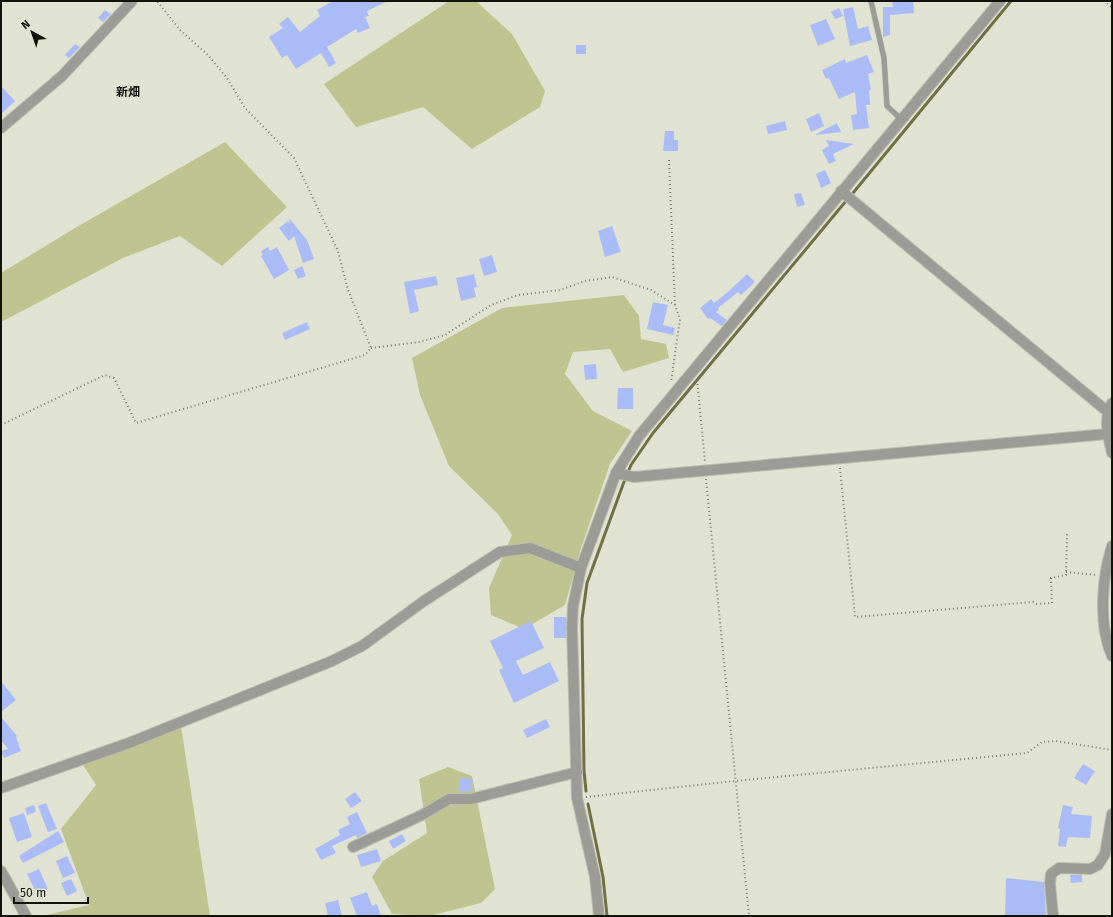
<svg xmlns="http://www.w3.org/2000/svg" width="1113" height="917" viewBox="0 0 1113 917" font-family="'Fira Sans','Noto Sans JP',sans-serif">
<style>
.green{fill:#bec390}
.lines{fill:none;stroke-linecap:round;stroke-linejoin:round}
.stream{stroke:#6e7142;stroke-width:3}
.building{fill:#a9bcf8}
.service-casing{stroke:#bcbdaf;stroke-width:6}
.minor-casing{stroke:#bcbdaf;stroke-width:12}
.path{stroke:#797a6f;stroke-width:2;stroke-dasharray:1 3;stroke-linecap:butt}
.service{stroke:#9b9c95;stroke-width:5}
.minor{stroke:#9b9c95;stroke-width:10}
.labels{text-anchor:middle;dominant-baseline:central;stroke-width:3;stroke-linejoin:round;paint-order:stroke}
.neighbourhood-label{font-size:12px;font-weight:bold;fill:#12120d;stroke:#e1e3d2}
</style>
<rect width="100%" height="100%" fill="#e1e3d2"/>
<g class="green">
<polygon points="449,1 476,1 512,34 545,91 540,107 472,149 423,107 356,127 324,84"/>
<polygon points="225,142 287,207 222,266 180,236 123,258 1,322 1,273 75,228"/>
<polygon points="624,295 639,316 641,339 666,344 669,358 623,372 610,349 573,352 565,374 593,411 632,431 610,464 580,551 565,605 524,629 491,615 489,588 512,535 498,514 449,466 420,395 412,358 502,308"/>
<polygon points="181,726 210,916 42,916 89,905 61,829 96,785 81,762"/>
<polygon points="448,767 472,776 495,889 481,903 429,916 392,914 372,877 383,861 427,833 419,779"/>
</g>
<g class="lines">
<g class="stream">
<polyline points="853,193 1011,1"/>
<polyline points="586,791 584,771 582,619 587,583 625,479 631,465 653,433 846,201"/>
<polyline points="588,804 603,877 607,916"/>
</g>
</g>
<g class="building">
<polygon points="333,1 388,1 367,11 369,16 365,17 370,28 358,33 356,29 327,47 336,63 329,67 321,53 296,69 287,55 282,58 269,37 283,28 279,24 288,17 300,32 320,16 317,10"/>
<polygon points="892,1 913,1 914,13 890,15 890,35 883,37 883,7 893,7"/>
<polygon points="853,7 858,29 868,26 872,40 850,46 843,9"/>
<polygon points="839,8 843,16 835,19 831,12"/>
<polygon points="105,10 111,14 103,22 98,18"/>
<polygon points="826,19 835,39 818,46 810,25"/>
<polygon points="75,44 80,47 69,58 65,55"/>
<rect x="576" y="45" width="10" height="9"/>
<polygon points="867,55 874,72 868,74 871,90 869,90 870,105 866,105 869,128 853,130 851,115 857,114 855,92 839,99 829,78 826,79 822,70 845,59 846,63"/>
<polygon points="1,86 15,101 1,114"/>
<polygon points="819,113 824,126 811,132 806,119"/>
<polygon points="785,121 787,130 768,134 766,126"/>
<polygon points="837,123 841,132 816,135 816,134"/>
<polygon points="665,131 674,131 674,140 678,140 678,151 663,151"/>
<polygon points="826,140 854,144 833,154 836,161 829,164 822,150 829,146"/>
<polygon points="825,170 831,183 821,188 816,174"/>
<polygon points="801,193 805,205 797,207 794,194"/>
<polygon points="289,218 307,240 314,259 303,263 294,236 289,241 279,228 288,221 290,224"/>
<polygon points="612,226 621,252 605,257 598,231"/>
<polygon points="268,247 270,251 277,247 289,270 274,279 261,256 263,255 261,251"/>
<polygon points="492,255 497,272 484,276 479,259"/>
<polygon points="302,266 306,276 298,279 294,270"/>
<polygon points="474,274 477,287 474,288 476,297 461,301 456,278"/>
<polygon points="747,274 755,282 741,295 738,292 718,308 719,310 716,312 727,320 722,326 710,318 708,319 700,308 711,299 714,303 729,291"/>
<polygon points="436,276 438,285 414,290 419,311 410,314 404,282"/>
<polygon points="653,302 668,305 663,325 675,328 673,335 647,329"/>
<polygon points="307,322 310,329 285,340 282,333"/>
<polygon points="596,364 597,379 585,380 584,365"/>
<polygon points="618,388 633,388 633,409 617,409"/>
<rect x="554" y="617" width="12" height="21"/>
<polygon points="531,621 544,648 516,661 523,675 550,662 559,681 514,703 499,670 503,668 490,641"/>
<polygon points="1,681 16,700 1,712"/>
<polygon points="1,717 17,736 16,737 21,751 4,758 1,751 8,749 1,740"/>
<polygon points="546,719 550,727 527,738 523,730"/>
<polygon points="1083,764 1095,771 1086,785 1074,778"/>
<polygon points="461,777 473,780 470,792 458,791"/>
<polygon points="355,792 362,801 351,808 345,799"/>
<polygon points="46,803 57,829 48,832 38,806"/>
<polygon points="34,805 36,812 27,815 25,808"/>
<polygon points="1063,805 1073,807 1071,814 1092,816 1090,838 1068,837 1066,847 1058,846 1060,829 1058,828"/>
<polygon points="357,812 367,833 357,838 356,835 332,846 336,853 321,860 315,849 340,835 338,830 350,824 347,817"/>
<polygon points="24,813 32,837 17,842 9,818"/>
<polygon points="58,831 64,842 23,863 19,856"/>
<polygon points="402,834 406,841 393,849 389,841"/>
<polygon points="377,849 381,861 361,867 357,855"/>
<polygon points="67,856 75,873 63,878 56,861"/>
<polygon points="39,869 48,889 37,894 27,874"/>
<polygon points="1070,875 1082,875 1082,882 1071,883"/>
<polygon points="1006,878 1044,882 1046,916 1005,916"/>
<polygon points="71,879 77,891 67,896 61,883"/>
<polygon points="367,892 372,906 377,904 381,916 357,916 350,898"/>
<polygon points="338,900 342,916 328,916 325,903"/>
</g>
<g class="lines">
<g class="service-casing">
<polyline id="service" points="871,1 884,58 887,106 901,119"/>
</g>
<g class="minor-casing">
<g id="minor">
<polyline points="1,128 62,76 132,1"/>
<polyline points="841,191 1108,412"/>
<path d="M1112,403C1103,420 1108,435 1112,453"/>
<polyline points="616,473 634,477 1107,434"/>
<path d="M1112,546C1102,578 1098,624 1112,656"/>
<polyline points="1,788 129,743 332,661 362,646 424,601 500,552 530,548 581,568"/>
<polyline points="353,847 422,815 449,799 471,799 577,772"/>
<polyline points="1,871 26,916"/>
<polyline points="599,916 595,877 577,798 572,627 573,606 581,568 616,473 639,436 1000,1"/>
<polyline points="1053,916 1050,883 1051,874 1059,868 1090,869 1098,865 1105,854 1112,814"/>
</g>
</g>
<g class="path">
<polyline points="1104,1 1112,8"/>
<polyline points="669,160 675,305"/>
<polyline points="371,348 419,342 445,335 491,305 518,295 560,290 585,281 612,277 651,290 675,305 680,319 671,382"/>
<polyline points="697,380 705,461"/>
<polyline points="1,425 105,375 114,378 136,423 365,355 371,348 348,290 338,251 294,158 245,108 227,78 208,55 180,30 157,1"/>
<polyline points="840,468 855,617 1033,602 1037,604 1052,603 1051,578 1066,575 1067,535 1069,533"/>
<polyline points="706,479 749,916"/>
<polyline points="1066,572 1097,575"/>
<polyline points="586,797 735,781 1027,753 1042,742 1056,741 1112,750"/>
</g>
<use href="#service" class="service"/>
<use href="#minor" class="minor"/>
</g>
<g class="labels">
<g class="neighbourhood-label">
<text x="128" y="92">新畑</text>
</g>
</g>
<rect width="1113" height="917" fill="none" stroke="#12120d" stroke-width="4"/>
<g transform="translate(32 32) rotate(320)" stroke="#e1e3d2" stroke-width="3" paint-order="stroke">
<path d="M0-3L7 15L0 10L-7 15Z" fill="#12120d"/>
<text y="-6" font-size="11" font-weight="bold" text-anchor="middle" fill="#12120d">N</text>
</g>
<path d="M14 897v6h74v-6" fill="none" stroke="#12120d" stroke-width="2"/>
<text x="20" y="897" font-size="12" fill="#12120d" stroke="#e1e3d2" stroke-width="3" paint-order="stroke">50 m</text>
</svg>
